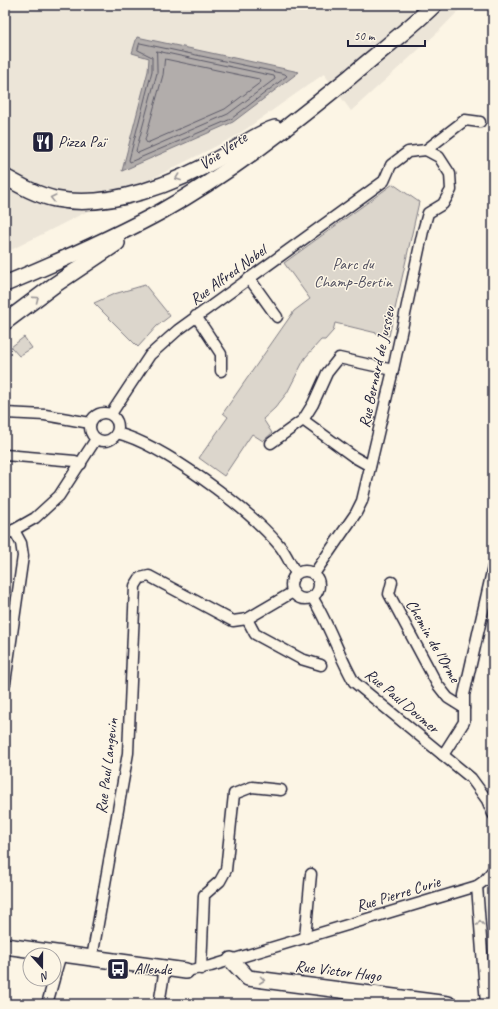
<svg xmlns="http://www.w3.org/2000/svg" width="498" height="1009" viewBox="0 0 498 1009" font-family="Caveat,sans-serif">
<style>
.built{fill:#ece5d8}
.green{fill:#dcd6cc;stroke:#7f7c84}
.water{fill:#b2adab;stroke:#78757e}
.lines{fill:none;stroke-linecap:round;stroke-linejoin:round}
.shore{stroke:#5c5a68;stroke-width:1}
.street-casing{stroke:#22223b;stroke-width:13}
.secondary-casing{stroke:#22223b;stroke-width:18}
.street{stroke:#fcf5e5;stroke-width:10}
.secondary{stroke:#fcf5e5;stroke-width:15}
.oneway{stroke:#9a9698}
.labels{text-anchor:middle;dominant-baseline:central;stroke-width:3;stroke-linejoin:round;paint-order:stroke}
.poi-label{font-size:16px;fill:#22223b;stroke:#fcf5e5;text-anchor:start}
.street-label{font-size:16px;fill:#22223b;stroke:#fcf5e5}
.park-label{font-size:16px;fill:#504f5f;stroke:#fcf5e5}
</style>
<rect width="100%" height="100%" fill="#fcf5e5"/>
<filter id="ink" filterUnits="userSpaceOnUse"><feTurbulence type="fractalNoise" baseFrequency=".025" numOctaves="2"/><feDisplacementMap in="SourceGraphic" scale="8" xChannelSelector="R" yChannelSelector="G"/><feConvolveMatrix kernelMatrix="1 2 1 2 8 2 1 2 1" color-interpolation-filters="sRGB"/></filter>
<g filter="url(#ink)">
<polygon class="built" points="5,5 464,5 437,33 351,111 324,74 236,136 5,253"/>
<g class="green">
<polygon points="393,184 419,202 389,336 335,323 333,331 325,340 321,340 305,358 287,393 275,408 263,419 272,433 263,441 252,434 224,476 199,458 228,417 223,413 294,311 310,299 284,263"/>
<polygon points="145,285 170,316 157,326 138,347 94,303 114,294"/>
<polygon points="24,337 32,348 19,356 11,347"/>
</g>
<polygon class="water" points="137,37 299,72 233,122 122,171 148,71 149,58 132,53"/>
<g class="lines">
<g class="shore">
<polygon points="140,43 285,74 287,76 231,119 130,162 129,160 152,71 152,57 138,50"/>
<polygon points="157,51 274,76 275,79 228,114 138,153 136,151 157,73"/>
<polygon points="165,59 259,79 261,82 225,109 147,143 145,140 163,75"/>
</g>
<g class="street-casing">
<g id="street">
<polyline points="249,278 277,317"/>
<polyline points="196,316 221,354 221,371"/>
<circle cx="104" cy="427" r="14"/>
<polyline points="5,413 45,415 90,423"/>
<polyline points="111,414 150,355 178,330 384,181 391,165 408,152 426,150 465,120 480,122"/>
<polyline points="303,420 354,457 370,466"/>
<path d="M117,433C163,445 248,508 279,545C286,553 290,564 296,573"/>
<polyline points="271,443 303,420 313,404 327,373 339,358 393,370"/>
<polyline points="5,455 75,461 81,464"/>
<polyline points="5,535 35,518 59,496 96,439"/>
<circle cx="305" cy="585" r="14"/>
<polyline points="314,574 356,513 362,501 393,370 423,231 428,213 443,204 451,190 450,174 439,157 426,150"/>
<polyline points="392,582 389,594 437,684 448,698 464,708"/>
<path d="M312,597C329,624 338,654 354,682L471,778L487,800L493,814"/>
<polyline points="247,619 255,634 301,659 321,665"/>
<polyline points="5,683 23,556 21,543 14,530"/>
<polyline points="443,755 464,722 464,695 493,567"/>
<polyline points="477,886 486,1004"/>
<polyline points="305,938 311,874"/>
<polyline points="92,958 128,753 135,586 140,578 149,576 233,621 247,619 293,592"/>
<polyline points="201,969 204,895 220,881 226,870 234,794 252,787 281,790"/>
<polyline points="186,971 211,966 477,886 484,881 493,870"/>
<polyline points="54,978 61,954"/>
<polyline points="47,1004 54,979"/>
<polyline points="159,1004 165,968"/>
</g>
</g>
<g class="secondary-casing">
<g id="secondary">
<path d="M5,177C21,186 37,195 55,199C110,210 177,183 225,155C242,146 256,134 275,128"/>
<path d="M5,284C58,262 111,239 162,211C230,173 291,125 351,76C379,52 408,30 434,5"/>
<polyline points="5,322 53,286 117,243"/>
<polyline points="5,946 186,971"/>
<polyline points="231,960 248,978 448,1004"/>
</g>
</g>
<use href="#street" class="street"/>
<use href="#secondary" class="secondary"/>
</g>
<defs><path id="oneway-chevron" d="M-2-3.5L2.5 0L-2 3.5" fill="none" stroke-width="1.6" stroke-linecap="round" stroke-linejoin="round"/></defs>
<g class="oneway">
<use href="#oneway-chevron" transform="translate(178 178) rotate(160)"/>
<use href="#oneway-chevron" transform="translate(53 198) rotate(-166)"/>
<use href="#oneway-chevron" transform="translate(36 299) rotate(-37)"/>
<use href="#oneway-chevron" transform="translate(480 923) rotate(-94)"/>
<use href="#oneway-chevron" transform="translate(262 980) rotate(7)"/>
</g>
</g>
<defs>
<g id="restaurant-square" transform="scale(1.15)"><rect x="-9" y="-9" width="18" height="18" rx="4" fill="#22223b" stroke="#fcf5e5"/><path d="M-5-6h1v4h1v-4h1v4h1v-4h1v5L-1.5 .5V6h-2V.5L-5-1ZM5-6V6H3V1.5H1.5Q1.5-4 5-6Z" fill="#fff"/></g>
<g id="bus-square" transform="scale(1.15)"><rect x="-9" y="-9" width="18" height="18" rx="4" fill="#22223b" stroke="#fcf5e5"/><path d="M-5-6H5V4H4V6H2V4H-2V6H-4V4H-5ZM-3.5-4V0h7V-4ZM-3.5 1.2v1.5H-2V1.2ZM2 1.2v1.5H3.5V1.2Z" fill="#fff"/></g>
</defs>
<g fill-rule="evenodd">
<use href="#restaurant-square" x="43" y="142"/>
<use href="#bus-square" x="118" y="969"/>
</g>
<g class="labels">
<g class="poi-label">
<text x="58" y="142">Pizza Paï</text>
<text x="134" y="969">Allende</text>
</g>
<g class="street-label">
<text transform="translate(223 151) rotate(-34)">Voie Verte</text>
<text transform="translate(228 275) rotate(-36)">Rue Alfred Nobel</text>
<text transform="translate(377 367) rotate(-78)">Rue Bernard de Jussieu</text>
<text transform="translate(433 641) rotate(60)">Chemin de l'Orme</text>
<text transform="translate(402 701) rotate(40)">Rue Paul Doumer</text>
<text transform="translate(107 766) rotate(-83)">Rue Paul Langevin</text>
<text transform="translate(398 894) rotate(-17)">Rue Pierre Curie</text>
<text transform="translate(338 971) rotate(7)">Rue Victor Hugo</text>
</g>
<g class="park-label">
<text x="353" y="264">Parc du<tspan x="353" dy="18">Champ-Bertin</tspan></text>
</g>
</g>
<rect width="498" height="1009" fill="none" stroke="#fcf5e5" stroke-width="20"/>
<rect x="10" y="10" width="478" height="989" fill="none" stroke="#22223b" stroke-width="1.5" filter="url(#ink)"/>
<g transform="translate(42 967) rotate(159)"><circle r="19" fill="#fcf5e5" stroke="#a5a1a1"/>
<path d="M0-3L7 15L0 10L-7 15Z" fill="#22223b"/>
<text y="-6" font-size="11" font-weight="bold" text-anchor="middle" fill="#22223b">N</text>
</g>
<path d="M348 40v6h77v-6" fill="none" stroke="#22223b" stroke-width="2"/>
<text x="354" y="40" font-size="12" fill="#22223b" stroke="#fcf5e5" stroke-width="3" paint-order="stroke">50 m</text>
</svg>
